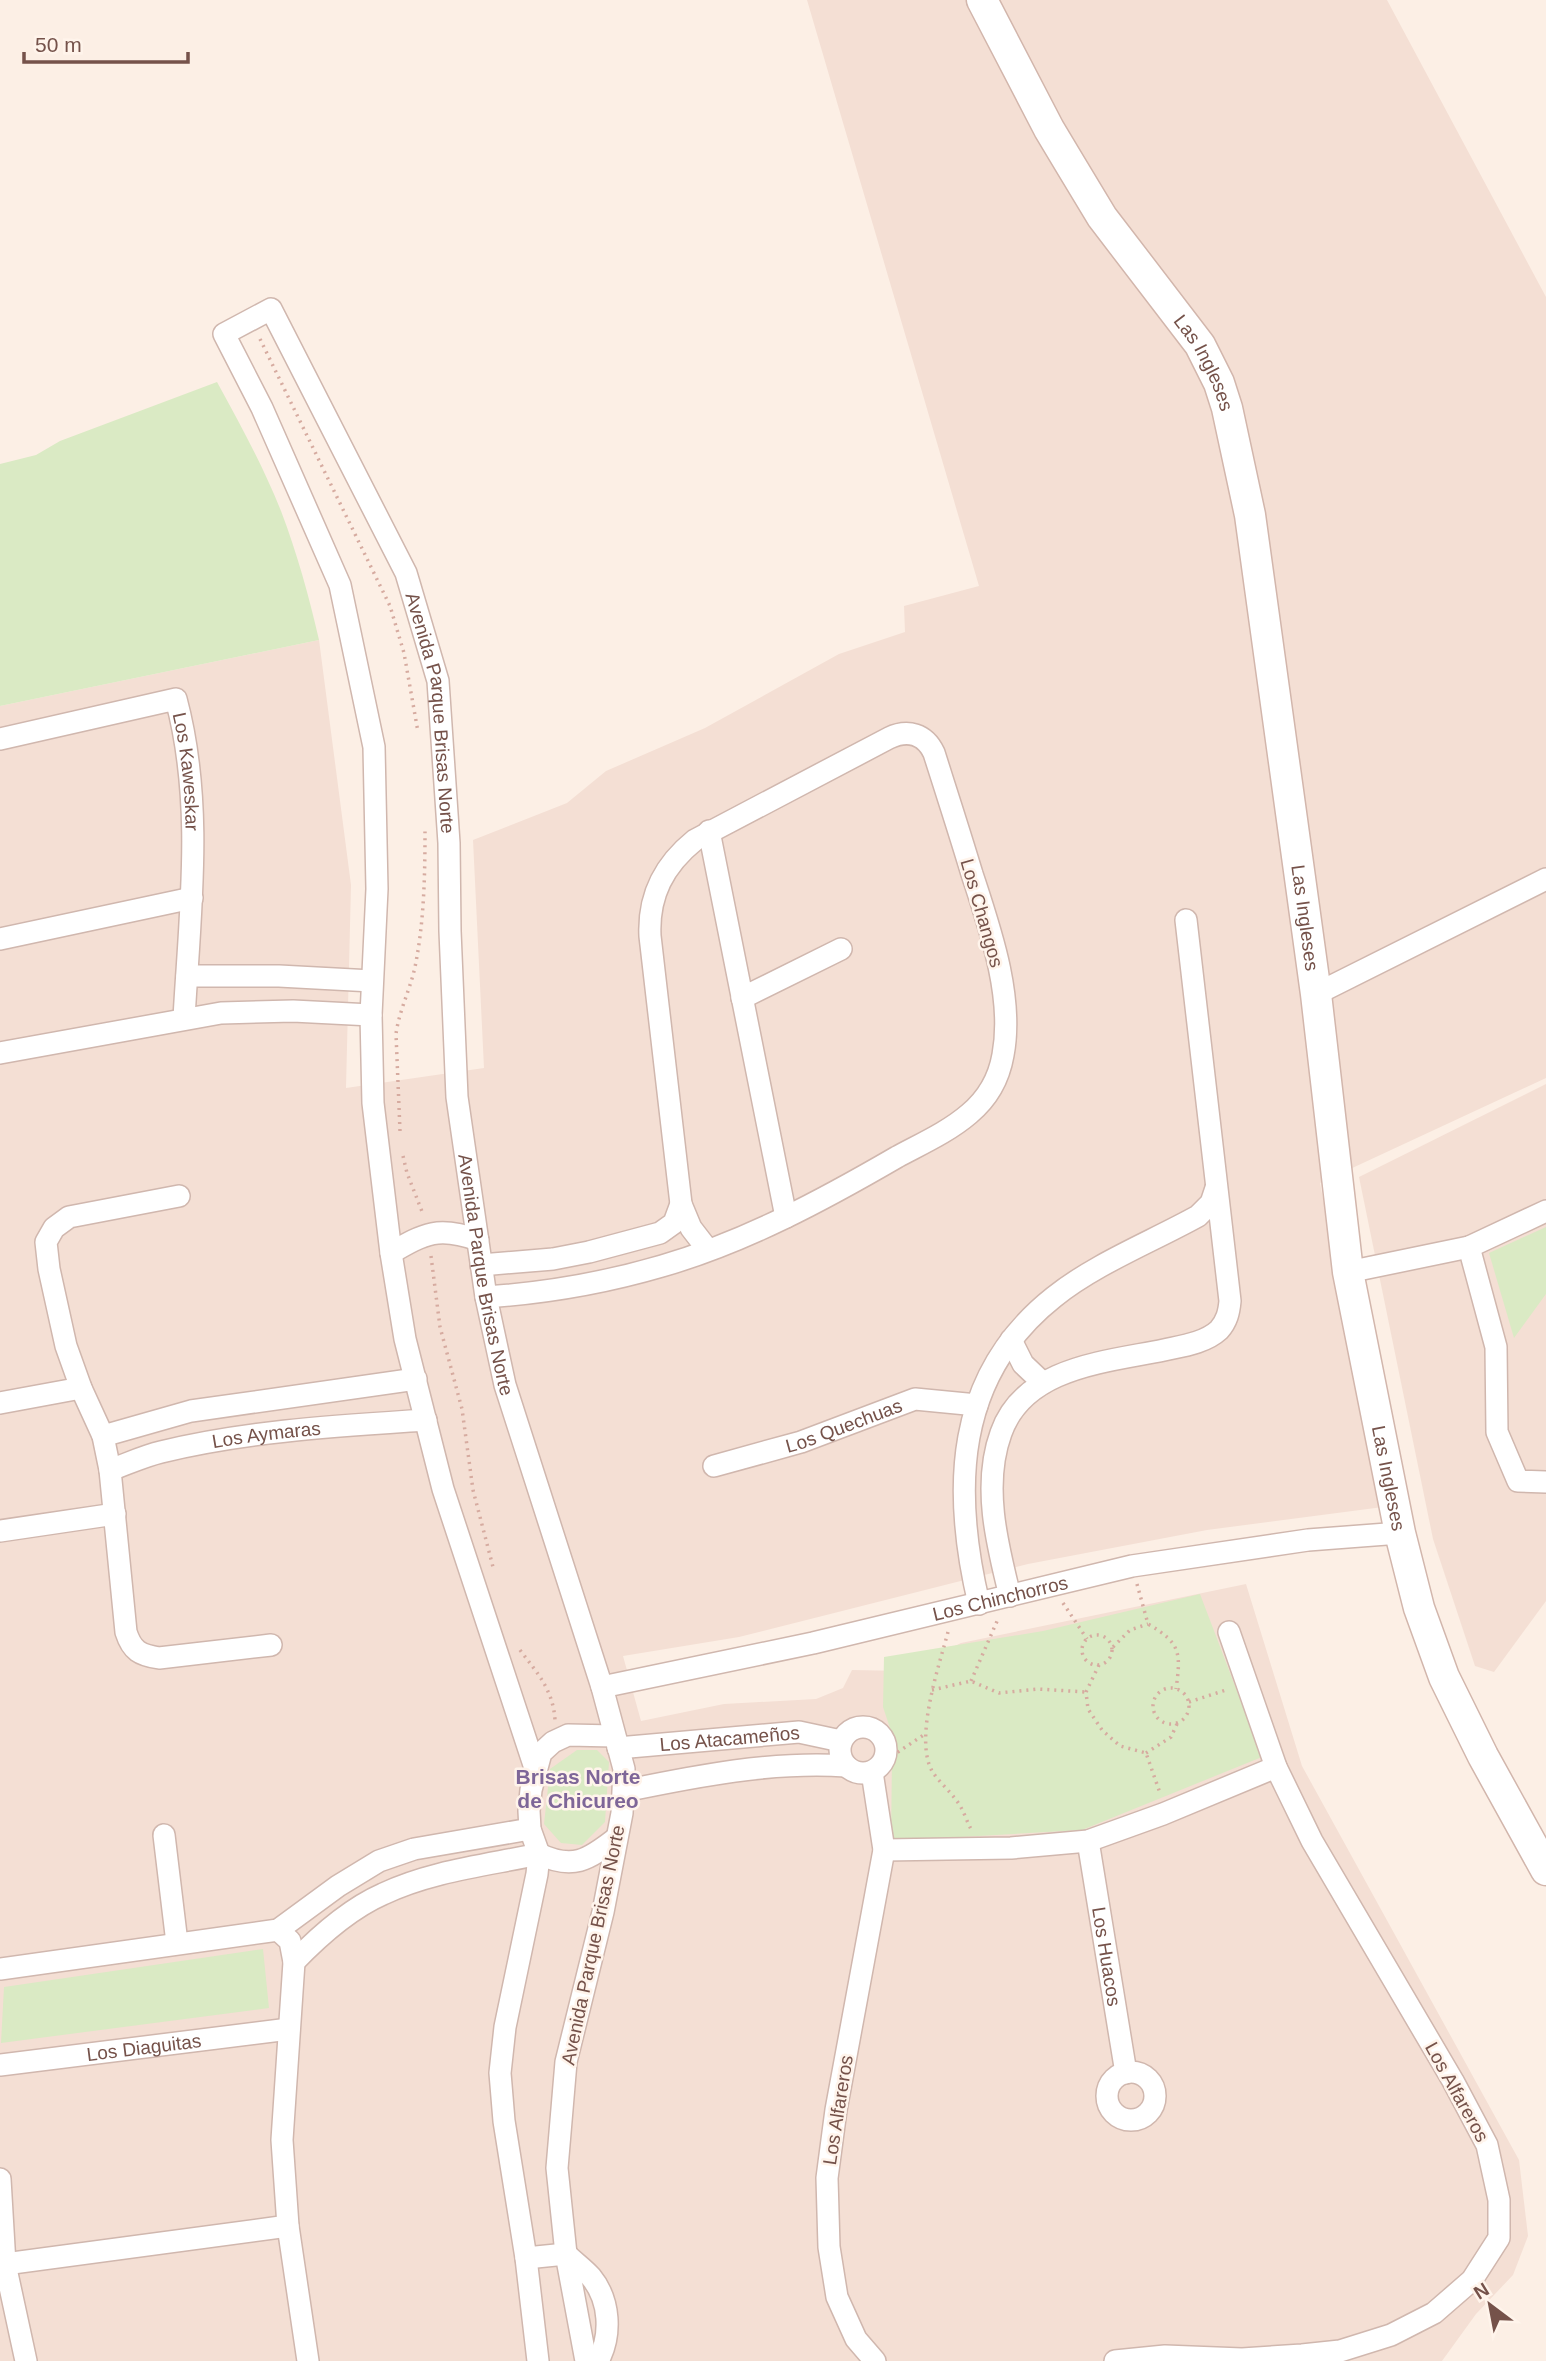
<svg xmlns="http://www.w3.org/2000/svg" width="1546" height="2361" viewBox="0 0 1546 2361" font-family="Arial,sans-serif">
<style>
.residential{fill:#f4dfd4}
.green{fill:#daeac4}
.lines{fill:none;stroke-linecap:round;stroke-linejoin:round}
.street-casing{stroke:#d0b7ae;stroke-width:24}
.secondary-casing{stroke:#d2b6ac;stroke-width:33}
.path{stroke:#d6aba0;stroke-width:3.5;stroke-dasharray:2 5;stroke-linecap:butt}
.street{stroke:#fff;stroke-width:21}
.secondary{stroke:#fff;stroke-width:30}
.labels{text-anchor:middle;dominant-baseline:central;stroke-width:5;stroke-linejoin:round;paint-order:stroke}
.street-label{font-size:19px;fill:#75524a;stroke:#fff4eb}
.neighbourhood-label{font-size:21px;font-weight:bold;fill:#7e6698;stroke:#fff4eb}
</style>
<rect width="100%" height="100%" fill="#fcefe5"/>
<g class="residential">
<polygon points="807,0 1387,0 1546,297 1546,1078 1320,1183 1383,1507 1207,1530 1028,1564 739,1637 623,1656 641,1721 724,1704 816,1699 843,1688 852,1670 903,1671 961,1643 1246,1584 1302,1766 1519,2160 1528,2236 1513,2275 1476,2314 1442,2361 0,2361 0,706 319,640 351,885 346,1088 484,1068 473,840 567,803 606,771 705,728 839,654 905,632 904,606 979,586"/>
<polygon points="1546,1084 1546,1601 1494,1672 1475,1666 1433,1539 1359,1177"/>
</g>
<g class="green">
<path d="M217,382C240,424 263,466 281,511C297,553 309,596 319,640L0,706V464L36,455L60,441Z"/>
<polygon points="1546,1227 1546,1294 1514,1338 1489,1253"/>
<polygon points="1200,1594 1262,1757 1082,1830 891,1841 892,1756 890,1728 883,1707 884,1657 1043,1631"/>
<polygon points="577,1750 597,1750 609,1762 605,1822 582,1845 561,1843 544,1824 550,1769"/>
<polygon points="263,1949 269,2008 1,2043 4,1987"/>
</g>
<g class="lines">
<g class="street-casing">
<g id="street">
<path id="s1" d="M0,739L176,699C204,803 190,912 184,1018"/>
<polyline points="709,831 786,1217"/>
<polyline points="0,939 192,898"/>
<polyline points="187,976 279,976 372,981"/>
<polyline points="1316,994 1546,879"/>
<polyline points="742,998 841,949"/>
<polyline points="0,1053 221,1013 293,1011 371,1015"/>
<path d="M179,1196L69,1217L54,1228L46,1242L49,1269L66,1346L81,1388L103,1436L110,1470L126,1632C132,1651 140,1655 159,1658L271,1645"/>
<polyline points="1469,1247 1496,1347 1497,1432 1518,1481 1546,1482"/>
<path d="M391,1253C425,1233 439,1226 478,1240"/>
<polyline points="481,1265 553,1259 589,1252 660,1233 674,1223 681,1204"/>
<polyline points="1348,1272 1469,1247 1546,1211"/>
<path d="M486,1297C546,1293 604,1283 662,1266C745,1242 823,1200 897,1157C921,1144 948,1132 969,1114C987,1099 999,1078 1003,1055C1014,997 990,929 972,874C960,834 947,794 934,753C925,734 908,729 889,738L695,840C664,865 648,895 650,936L681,1204L691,1228L708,1250"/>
<polyline points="1011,1340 1023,1364 1043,1383"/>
<polyline points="0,1403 81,1388"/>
<polyline points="103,1436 191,1411 416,1379"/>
<path id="s2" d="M714,1466L801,1442L915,1399L977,1405"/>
<path id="s3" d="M110,1470C127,1464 144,1456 161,1452C247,1431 337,1426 426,1420"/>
<polyline points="0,1531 115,1514"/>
<path d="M1010,1596C997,1544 982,1485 1001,1433C1024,1367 1106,1362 1164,1350C1182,1346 1205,1343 1219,1330C1227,1321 1229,1312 1230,1301L1186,920"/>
<path d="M979,1604C952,1490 954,1376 1054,1297C1095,1264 1151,1242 1198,1216L1211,1203L1216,1188"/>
<path id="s4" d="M602,1687L813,1643L1132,1566L1308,1540L1400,1533"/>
<circle cx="863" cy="1750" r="23"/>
<path id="s5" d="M618,1748L799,1732L841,1741"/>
<path id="s6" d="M535,1768L443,1489L405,1339L391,1253L373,1103L371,1015L377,889L374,747L340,585L262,408L224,334L271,309L406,573L438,681L449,843L450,931L457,1097L486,1297L505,1385L602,1687L624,1769L622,1813L603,1912L566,2062L557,2168L566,2254L586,2361"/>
<polyline points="872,1772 884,1850 836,2110 827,2178 829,2247 837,2297 856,2339 875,2361"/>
<path d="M624,1791C697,1776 772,1761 846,1766"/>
<polyline points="164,1835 177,1943"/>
<path id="s7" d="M1088,1841L1126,2073"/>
<polyline points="884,1850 1011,1848 1088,1841 1163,1814 1276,1767"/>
<path d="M539,1854C573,1870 588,1860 615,1839"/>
<polyline points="278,1930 290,1941 294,1962 282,2140 288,2226 308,2361"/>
<path d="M294,1962C320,1935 349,1909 383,1894C431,1871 488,1865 539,1854"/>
<polyline points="0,1969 278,1930 338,1886 379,1861 414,1849 530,1829"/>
<path id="s8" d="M0,2065L289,2029"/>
<circle cx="1131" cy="2096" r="24"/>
<polyline points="0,2179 5,2264 26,2361"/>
<path d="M526,2258L566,2254C574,2262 584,2269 591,2277C610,2300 612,2335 598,2361"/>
<polyline points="5,2264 288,2226"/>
<polyline points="538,2361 526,2258 504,2121 500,2073 505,2027 537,1874 539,1854 530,1829 529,1811 531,1790 541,1753 553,1742 568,1735 614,1736"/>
<polyline points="1115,2361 1165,2356 1242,2359 1302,2355 1340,2351 1391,2335 1434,2313 1472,2280 1499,2238 1499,2200 1487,2145 1453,2081 1312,1841 1276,1767 1229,1632"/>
</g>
</g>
<g class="secondary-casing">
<g id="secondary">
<path id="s9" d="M982,0L1049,129L1070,164L1102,217L1200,345L1219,383L1227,408L1250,515L1316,994L1348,1272L1400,1533L1419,1608L1444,1677L1483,1756L1546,1870"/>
</g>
</g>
<g class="path">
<polyline points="260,339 390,606 404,653 418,732"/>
<path d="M400,1131L396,1034C399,1011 410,990 415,967C424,923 425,876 425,831"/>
<polyline points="403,1156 407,1173 423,1214"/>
<polyline points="431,1256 440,1327 462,1409 473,1490 493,1567"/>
<path d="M1137,1584L1148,1624C1181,1643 1181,1653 1176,1689"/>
<polyline points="1063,1603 1087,1639"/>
<path d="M948,1632C939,1666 914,1738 932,1771C938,1781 949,1790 956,1800C963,1808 966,1820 971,1829"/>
<circle cx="1097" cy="1650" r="15"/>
<polyline points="1113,1647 1130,1630 1148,1624"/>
<path d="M520,1650C537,1673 553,1689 555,1720"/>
<polyline points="1099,1665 1086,1692 1088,1709 1102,1730 1120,1746 1146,1753 1160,1793"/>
<polyline points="971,1681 998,1619"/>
<circle cx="1171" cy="1706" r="18"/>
<polyline points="932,1690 971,1681 999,1693 1038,1689 1086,1692"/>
<polyline points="1189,1702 1226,1690"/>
<polyline points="1146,1753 1171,1737 1177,1724"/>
<polyline points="886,1760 925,1734"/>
</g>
<use href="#street" class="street"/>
<use href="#secondary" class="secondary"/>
</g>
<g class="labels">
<g class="street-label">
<text stroke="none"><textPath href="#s9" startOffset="427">Las Ingleses</textPath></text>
<text stroke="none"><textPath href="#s6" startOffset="1978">Avenida Parque Brisas Norte</textPath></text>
<text stroke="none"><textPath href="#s1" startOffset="254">Los Kaweskar</textPath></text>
<text transform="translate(982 913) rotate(74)">Los Changos</text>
<text stroke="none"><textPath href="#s9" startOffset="994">Las Ingleses</textPath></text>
<text stroke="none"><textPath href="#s6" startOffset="2544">Avenida Parque Brisas Norte</textPath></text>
<text stroke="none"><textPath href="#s2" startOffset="136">Los Quechuas</textPath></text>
<text stroke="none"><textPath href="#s3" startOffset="161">Los Aymaras</textPath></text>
<text stroke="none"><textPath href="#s9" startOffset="1561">Las Ingleses</textPath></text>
<text stroke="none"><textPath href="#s4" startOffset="408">Los Chinchorros</textPath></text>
<text stroke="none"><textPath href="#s5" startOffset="112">Los Atacameños</textPath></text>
<text transform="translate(593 1945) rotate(-78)">Avenida Parque Brisas Norte</text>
<text stroke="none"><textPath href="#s7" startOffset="117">Los Huacos</textPath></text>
<text stroke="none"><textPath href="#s8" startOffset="145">Los Diaguitas</textPath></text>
<text transform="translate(1457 2092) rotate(61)">Los Alfareros</text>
<text transform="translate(838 2110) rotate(-81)">Los Alfareros</text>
</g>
<g class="neighbourhood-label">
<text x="578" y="1776">Brisas Norte<tspan x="578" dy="24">de Chicureo</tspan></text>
</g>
</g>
<g transform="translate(1490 2305) rotate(328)" stroke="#fff4eb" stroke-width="5" paint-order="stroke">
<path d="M0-5L12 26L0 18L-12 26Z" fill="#75524a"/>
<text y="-10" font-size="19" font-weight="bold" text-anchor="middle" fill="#75524a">N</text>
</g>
<path d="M24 52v10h164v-10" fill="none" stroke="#75524a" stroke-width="3.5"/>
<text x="35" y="52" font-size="21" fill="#75524a" stroke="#fff4eb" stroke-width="5" paint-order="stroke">50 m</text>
</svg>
